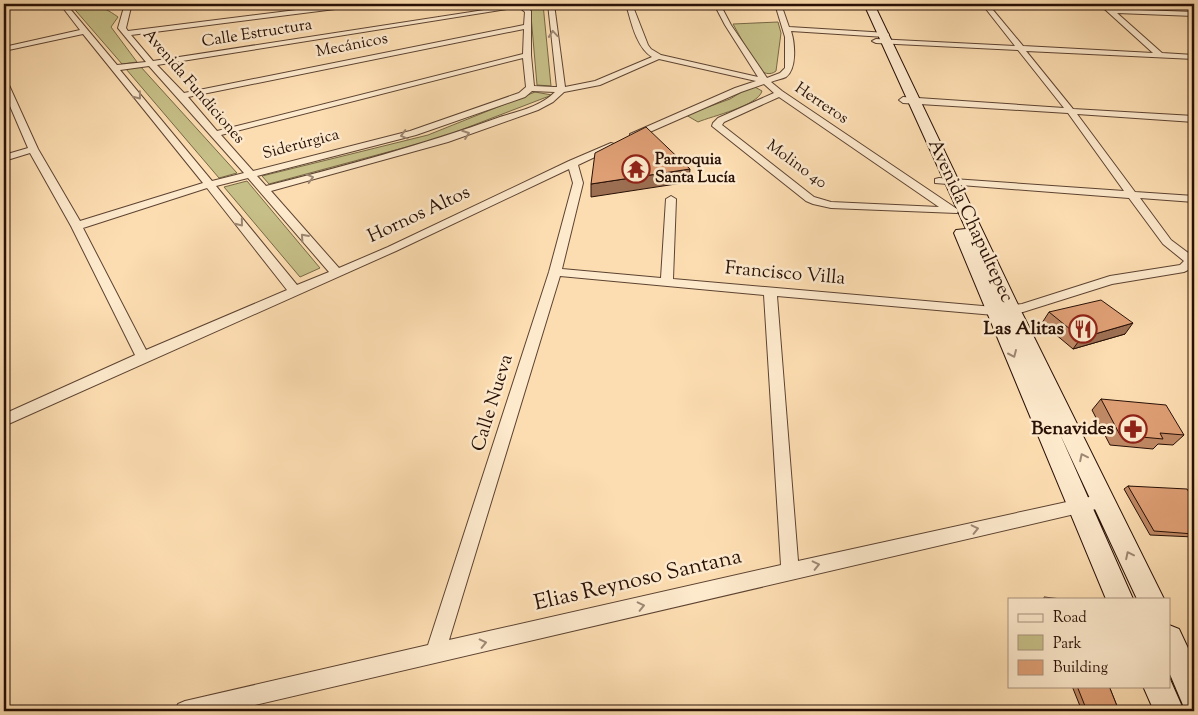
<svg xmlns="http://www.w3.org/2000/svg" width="1198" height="715" viewBox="0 0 1198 715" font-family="'Sorts Mill Goudy',serif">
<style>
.green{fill:#c6bf87;stroke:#776846}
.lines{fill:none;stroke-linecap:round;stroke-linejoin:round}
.minor-casing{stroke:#5d4331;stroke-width:2}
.secondary-casing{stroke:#281006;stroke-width:2}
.minor{fill:#fde9cc;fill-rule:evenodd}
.secondary{fill:#fde9cc;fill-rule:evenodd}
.wall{fill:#c08965;stroke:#281006}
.shaded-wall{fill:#9c6f52;stroke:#281006}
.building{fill:#df9f75;stroke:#281006}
.oneway{stroke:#9d8773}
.labels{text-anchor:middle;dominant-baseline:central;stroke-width:5;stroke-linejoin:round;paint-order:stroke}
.far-street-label{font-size:16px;fill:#281006;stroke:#fde9cc}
.far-poi-label{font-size:16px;font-weight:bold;fill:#281006;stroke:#fde9cc;text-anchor:start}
.street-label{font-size:19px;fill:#281006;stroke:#fde9cc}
.poi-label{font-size:19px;font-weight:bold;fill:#281006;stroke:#fde9cc;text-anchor:end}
.near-street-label{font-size:22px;fill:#281006;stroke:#fde9cc}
</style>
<rect width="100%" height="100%" fill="#fcddb1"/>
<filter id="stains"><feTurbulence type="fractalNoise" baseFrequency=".004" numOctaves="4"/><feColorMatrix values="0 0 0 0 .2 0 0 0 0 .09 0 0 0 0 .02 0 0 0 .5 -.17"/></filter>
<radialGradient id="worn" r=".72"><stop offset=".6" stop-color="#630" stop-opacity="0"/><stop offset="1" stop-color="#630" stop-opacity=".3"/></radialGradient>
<g class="green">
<path d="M70,4C92,4 100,4 118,17L111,27L137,62L122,64Z"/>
<polygon points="530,4 543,4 551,86 537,85"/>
<path d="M778,22L781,33L776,71C770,76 763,73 758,69L733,24Z"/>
<polygon points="140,66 237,173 219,178 126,69"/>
<path d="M755,87L762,91C758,106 712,116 698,122L686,115L730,99L748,88Z"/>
<polygon points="535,92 552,95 440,138 269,184 262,176 428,135"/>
<polygon points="247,181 320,268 300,277 224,187"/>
</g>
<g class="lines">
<g class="minor-casing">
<path id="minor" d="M60,4H66L117,65L146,62L118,28L124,7L113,8L95,4H141L131,7L126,28L128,31L345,4H362L359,6L131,35L153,61L523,4L531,11V55L534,86L554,87H557L548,4H554L565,87L595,81L652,57C636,47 631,21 626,4H632L648,45L651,49L661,55L758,77L725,25L714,4H720L731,25L767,78L780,73L785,68V37L775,4H781L789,27L888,33L889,35L885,37L791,31C795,43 797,69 786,77C782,79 775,80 771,82L782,91L957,209L958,211L957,213L831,208L813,204L806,201L712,126L713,123L718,118L774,93L764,84L741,92L636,138H630V134L735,88L756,81L659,59L600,85L564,92L553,102L538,110L448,142L271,191L339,268L388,247L569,161L611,143L614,144V148L578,165L583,183L562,269L661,278L666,199L671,196L676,199L673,279L994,307L1022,304L1110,276L1180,265L1184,261L1163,244L1129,198L935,183V179L939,178L1124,191L1068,113L903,103L899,100L903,97L1064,108L1018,50L876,43L872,41L876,39L1015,46L982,4H988L1023,46L1153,53L1099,4H1106L1112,9L1194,12V16L1117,13L1162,53L1194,55V59L1026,51L1073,109L1194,116V122L1077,114L1135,192L1194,196V202L1140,198L1171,240L1191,255L1194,254V267L1184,272L1112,284L1023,312L994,315L777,296L798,561L1103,494L1109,496L1111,501L1109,506L229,711H175L178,704L185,701L428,645L549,272L573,183L569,169L396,251L4,426V414L135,355L71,226L30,153L4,161V155L28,148L4,92V81L8,83L38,149L80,221L203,183L83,34L4,51V47L80,30ZM519,7L525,12L524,25L184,93L157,65ZM524,29L523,54L217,131L188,97ZM523,58L526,87L519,93L410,131L253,171L221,135ZM149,66L244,173L212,181L120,70ZM532,91L555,92C540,107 519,111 500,117C423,145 345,166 266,186L257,176L416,135L525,97ZM779,97L939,207L831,202L814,197L722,125L724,122ZM248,178L329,272L297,285L216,186ZM207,188L287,290L146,350L83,228ZM560,276L764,295L781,565L449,640Z"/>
</g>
<g class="secondary-casing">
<g id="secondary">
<polygon points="864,4 874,4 1021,311 1164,599 1137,599 1059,432 1133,599 1106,599 954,233 956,230 966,229"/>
<polygon points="1169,625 1179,629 1194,661 1194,709 1183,705 1169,672"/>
<polygon points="1169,677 1184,711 1154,711 1143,686 1169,686"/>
</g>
</g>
<use href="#minor" class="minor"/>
<use href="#secondary" class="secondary"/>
</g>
<g class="wall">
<polygon points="1049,312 1125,334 1073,349 1042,323"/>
<polygon points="1101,399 1184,435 1173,445 1158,444 1153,449 1110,445 1092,410"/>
<polygon points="1128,486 1194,500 1194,537 1150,535 1124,489"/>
<polygon points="1072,686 1109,686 1119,711 1082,711"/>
</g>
<g class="shaded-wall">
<polygon points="690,169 689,182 591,197 591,184"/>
<polygon points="1133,323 1125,334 1073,349 1081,338"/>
</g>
<g class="building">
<polygon points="646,127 690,169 591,184 595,153"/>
<polygon points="1101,300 1133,323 1081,338 1049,312"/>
<polygon points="1101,399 1166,405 1184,435 1160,433 1163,439 1120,435"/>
<polygon points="1128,486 1187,489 1194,500 1194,534 1154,531"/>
<polygon points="1044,597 1062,599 1044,599"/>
<polygon points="1077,686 1109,686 1119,711 1087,711"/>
</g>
<defs><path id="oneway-chevron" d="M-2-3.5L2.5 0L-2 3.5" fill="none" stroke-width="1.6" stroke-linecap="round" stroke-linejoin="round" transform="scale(1.25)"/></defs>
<g class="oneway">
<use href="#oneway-chevron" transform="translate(553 34) rotate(-95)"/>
<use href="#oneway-chevron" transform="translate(138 96) rotate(51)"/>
<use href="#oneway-chevron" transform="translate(466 134) rotate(-20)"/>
<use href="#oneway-chevron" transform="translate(404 135) rotate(165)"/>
<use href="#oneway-chevron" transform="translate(310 178) rotate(-15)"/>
<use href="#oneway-chevron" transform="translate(240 223) rotate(51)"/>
<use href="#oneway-chevron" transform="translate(304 237) rotate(-132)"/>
<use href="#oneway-chevron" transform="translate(1013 354) rotate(66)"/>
<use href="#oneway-chevron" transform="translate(1083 457) rotate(-116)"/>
<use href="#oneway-chevron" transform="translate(975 529) rotate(-13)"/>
<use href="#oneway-chevron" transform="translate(1129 555) rotate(-116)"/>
<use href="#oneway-chevron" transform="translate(816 565) rotate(-13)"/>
<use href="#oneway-chevron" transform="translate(641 606) rotate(-13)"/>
<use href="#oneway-chevron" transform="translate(483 643) rotate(-13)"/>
</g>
<defs>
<g id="temple-ring" transform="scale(1.4375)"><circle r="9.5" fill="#fde9cc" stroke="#8f2418" stroke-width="1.5"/><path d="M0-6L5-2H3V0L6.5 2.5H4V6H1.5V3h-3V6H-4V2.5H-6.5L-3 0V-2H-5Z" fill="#8f2418"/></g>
<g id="restaurant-ring" transform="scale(1.4375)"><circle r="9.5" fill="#fde9cc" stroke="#8f2418" stroke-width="1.5"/><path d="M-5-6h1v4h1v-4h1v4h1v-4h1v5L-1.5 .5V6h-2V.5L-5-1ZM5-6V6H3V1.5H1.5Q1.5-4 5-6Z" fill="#8f2418"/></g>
<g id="pharmacy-ring" transform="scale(1.4375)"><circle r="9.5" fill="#fde9cc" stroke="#8f2418" stroke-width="1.5"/><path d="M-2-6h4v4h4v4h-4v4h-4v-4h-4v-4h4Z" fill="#8f2418"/></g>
</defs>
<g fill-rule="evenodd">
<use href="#temple-ring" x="636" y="169"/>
<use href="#restaurant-ring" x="1083" y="329"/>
<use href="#pharmacy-ring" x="1133" y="429"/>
</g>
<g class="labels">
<g class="far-street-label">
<text transform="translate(257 34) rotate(-9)">Calle Estructura</text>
<text transform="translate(352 46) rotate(-11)">Mecánicos</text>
<text transform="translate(193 87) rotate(49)">Avenida Fundiciones</text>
<text transform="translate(821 104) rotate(34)">Herreros</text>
<text transform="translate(301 145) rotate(-15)">Siderúrgica</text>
<text transform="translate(796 165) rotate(36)">Molino 40</text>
</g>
<g class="far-poi-label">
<text x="655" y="160">Parroquia<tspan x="655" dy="18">Santa Lucía</tspan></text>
</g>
<g class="street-label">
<text transform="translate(419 215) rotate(-25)">Hornos Altos</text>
<text transform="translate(970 221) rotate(65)">Avenida Chapultepec</text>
<text transform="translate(785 274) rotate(5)">Francisco Villa</text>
<text transform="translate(493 403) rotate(-73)">Calle Nueva</text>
</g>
<g class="poi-label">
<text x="1064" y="329">Las Alitas</text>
<text x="1114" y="429">Benavides</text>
</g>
<g class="near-street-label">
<text transform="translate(638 581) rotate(-13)">Elias Reynoso Santana</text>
</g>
</g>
<rect width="1198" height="715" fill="none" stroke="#fcddb1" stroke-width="20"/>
<rect x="5" y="5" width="1188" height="705" fill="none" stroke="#281006" stroke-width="2.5"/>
<rect x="10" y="10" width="1178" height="695" fill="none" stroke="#281006"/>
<rect x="1008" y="598" width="162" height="90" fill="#fde9cc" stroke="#a8927d"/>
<rect x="1018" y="614" width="25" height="8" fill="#fde9cc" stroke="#a8927d"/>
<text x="1053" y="622" font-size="15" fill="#281006">Road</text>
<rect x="1018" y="635" width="25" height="15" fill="#c6bf87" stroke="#a8927d"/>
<text x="1053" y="648" font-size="15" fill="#281006">Park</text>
<rect x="1018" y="660" width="25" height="15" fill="#df9f75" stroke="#a8927d"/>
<text x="1053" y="672" font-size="15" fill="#281006">Building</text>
<rect width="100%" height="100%" filter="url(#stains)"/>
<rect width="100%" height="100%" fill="url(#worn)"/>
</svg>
